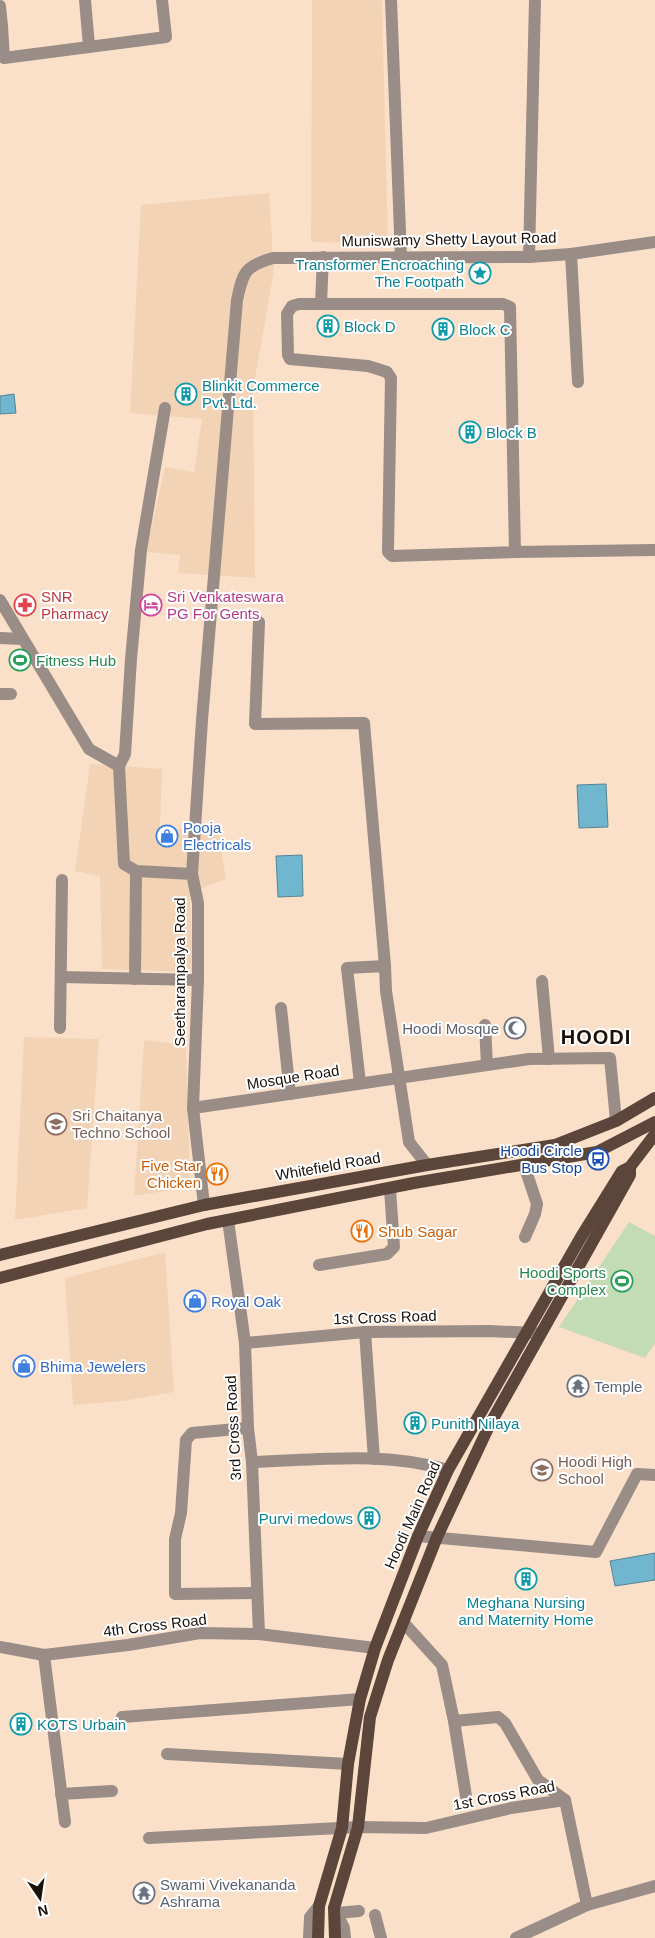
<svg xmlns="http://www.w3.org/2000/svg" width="655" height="1938" viewBox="0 0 655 1938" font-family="Helvetica,sans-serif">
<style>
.built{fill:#f3d3b6}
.green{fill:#c3dcb5}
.water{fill:#6fb6ce;stroke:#568493}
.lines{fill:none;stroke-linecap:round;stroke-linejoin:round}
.minor{stroke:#9a8c86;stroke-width:12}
.major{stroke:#5c453a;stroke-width:12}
.labels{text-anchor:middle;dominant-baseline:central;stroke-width:4;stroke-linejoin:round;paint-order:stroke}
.street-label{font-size:15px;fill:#1a1109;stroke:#fff}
.culture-label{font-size:15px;fill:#0d838f;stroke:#fff;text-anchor:start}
.health-label{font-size:15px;fill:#be3a42;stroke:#fff;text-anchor:start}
.hotel-label{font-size:15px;fill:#b23c85;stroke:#fff;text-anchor:start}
.leisure-label{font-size:15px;fill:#27864d;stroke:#fff;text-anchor:start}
.shop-label{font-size:15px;fill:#366cbe;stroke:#fff;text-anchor:start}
.worship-label{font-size:15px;fill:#5b616d;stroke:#fff;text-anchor:start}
.education-label{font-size:15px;fill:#785e54;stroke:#fff;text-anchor:start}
.transit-label{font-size:15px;fill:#164399;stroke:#fff;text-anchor:end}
.food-label{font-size:15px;fill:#c56008;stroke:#fff;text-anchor:end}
.district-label{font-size:20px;font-weight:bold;letter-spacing:1px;fill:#1a1109;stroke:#fff}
</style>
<rect width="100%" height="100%" fill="#fbe0c9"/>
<g class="built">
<polygon points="312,0 382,0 388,244 311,242"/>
<polygon points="269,193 274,270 253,390 255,578 178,573 180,555 146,552 165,467 194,472 202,419 130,413 141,205"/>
<polygon points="90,764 162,769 160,829 218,829 226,879 190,893 193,972 102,969 100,876 75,871"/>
<polygon points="24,1037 99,1039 87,1208 15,1220"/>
<polygon points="144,1040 186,1045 190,1187 134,1196"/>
<polygon points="165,1252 174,1392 124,1401 73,1405 65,1278"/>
</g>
<polygon class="green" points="629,1222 655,1236 655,1343 645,1358 559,1327"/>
<g class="water">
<polygon points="14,394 16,413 0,414 0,396"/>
<polygon points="606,784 608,827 579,828 577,785"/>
<polygon points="302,855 303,896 278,897 276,856"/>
<polygon points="655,1553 655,1580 615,1586 610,1561"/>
</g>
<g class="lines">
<g class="minor">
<polyline points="85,0 89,46"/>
<polyline points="391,0 401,258"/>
<polyline points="0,6 2,26"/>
<polyline points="0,26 2,26 4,58 166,37 162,0"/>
<polyline points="571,254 578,382"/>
<polyline points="529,257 535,0"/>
<polyline points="321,304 323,257"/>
<polyline points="515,552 510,307 503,304 299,304 292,306 287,314 288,355 290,359 368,366 387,372 391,378 388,549 388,552 392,556 515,552 655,550"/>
<polyline points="0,600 89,749 119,766 124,864 136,871 192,874 198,903 198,980 193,1108 204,1205"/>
<polyline points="259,622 255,724 364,723 385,966"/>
<polyline points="0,638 22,639"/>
<polyline points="0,694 11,694"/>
<polyline points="119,766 125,754 131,659 141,550 165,408"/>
<path d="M192,874L202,720L237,300C243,272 245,266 273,258L529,257L571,254L655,242"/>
<polyline points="61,977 198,980"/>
<polyline points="135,979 136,871"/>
<polyline points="542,981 549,1059"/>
<polyline points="281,1008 290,1094"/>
<polyline points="485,1025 487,1065"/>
<polyline points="60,1028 62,880"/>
<polyline points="360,1083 347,968 385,966 386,991 409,1142 427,1165"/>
<polyline points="193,1108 529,1059 610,1058 616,1121"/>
<polyline points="524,1165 537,1204 535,1214 525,1237"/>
<polyline points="228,1220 245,1343 248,1428 252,1462 259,1634"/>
<polyline points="319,1265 387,1254 394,1247 390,1189"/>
<polyline points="365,1332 374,1459"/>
<polyline points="245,1343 365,1332 489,1331 535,1333"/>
<polyline points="248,1428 192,1433 186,1440 181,1513 175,1539 175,1594 257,1593"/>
<path d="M252,1462C317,1460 386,1451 448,1470"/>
<polyline points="418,1536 596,1552 637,1474 655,1475"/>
<polyline points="403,1622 442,1665 454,1721 466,1796"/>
<polyline points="0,1647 44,1655 128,1645 200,1633 259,1634 375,1648"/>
<polyline points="44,1655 65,1822"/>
<polyline points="122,1717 360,1699"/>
<polyline points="454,1721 498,1717 505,1723 538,1780 565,1800"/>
<polyline points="167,1754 348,1764"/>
<polyline points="61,1794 112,1791"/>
<polyline points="149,1838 358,1827 426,1828 511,1808 565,1800 587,1905"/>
<polyline points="334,1908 344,1928 345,1938"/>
<polyline points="337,1913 359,1911"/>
<polyline points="375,1915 381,1938"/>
<polyline points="309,1938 310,1917 319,1906"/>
<polyline points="516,1938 587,1905 655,1886"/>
</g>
<g class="major">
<polyline points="0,1255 204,1205 427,1165 555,1145 616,1121 655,1098"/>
<polyline points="0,1278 207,1224 414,1183 597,1152 655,1122"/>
<polyline points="318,1938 319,1906 342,1828 348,1764 360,1699 375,1648 418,1536 448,1470 581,1237 622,1171 630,1167 655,1134"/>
<polyline points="335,1938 334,1908 358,1827 370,1717 388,1660 437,1537 489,1426 630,1175 630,1167"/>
</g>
</g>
<defs>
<g id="sight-ring" transform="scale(1.125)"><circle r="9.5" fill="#fff" stroke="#0f9aa8" stroke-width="1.5"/><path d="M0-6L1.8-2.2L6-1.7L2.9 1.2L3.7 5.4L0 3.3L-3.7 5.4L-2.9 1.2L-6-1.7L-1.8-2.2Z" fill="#0f9aa8"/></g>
<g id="building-ring" transform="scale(1.125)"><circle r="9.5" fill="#fff" stroke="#0f9aa8" stroke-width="1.5"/><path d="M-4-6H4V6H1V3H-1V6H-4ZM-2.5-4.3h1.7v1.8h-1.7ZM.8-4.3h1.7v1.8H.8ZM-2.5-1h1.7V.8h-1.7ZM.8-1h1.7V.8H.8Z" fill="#0f9aa8"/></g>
<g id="pharmacy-ring" transform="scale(1.125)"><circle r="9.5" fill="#fff" stroke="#e0444e" stroke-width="1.5"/><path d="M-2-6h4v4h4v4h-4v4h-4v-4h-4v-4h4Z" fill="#e0444e"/></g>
<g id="hotel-ring" transform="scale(1.125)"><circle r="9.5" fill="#fff" stroke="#d1479c" stroke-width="1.5"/><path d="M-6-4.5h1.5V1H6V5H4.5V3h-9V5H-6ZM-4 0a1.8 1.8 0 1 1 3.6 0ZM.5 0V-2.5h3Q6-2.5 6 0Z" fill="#d1479c"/></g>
<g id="stadium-ring" transform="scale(1.125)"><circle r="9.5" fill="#fff" stroke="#2e9e5b" stroke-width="1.5"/><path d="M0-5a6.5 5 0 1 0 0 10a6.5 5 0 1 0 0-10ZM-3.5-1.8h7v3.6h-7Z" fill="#2e9e5b"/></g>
<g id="shop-ring" transform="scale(1.125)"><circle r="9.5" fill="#fff" stroke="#3f7fe0" stroke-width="1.5"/><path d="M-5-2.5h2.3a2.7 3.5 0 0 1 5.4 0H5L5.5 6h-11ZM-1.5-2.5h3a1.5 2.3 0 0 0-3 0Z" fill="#3f7fe0"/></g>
<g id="mosque-ring" transform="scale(1.125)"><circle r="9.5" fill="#fff" stroke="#6b7280" stroke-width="1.5"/><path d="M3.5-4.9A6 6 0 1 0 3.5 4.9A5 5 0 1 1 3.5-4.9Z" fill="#6b7280"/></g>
<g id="school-ring" transform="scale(1.125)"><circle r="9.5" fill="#fff" stroke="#8d6e63" stroke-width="1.5"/><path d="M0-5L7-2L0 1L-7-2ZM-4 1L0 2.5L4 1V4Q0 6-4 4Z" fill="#8d6e63"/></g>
<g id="bus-ring" transform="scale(1.125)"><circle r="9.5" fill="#fff" stroke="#1a4fb4" stroke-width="1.5"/><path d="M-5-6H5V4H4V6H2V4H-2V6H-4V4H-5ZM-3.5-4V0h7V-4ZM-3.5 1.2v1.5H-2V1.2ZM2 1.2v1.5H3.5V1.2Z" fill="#1a4fb4"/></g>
<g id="restaurant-ring" transform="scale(1.125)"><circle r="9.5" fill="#fff" stroke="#e8710a" stroke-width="1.5"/><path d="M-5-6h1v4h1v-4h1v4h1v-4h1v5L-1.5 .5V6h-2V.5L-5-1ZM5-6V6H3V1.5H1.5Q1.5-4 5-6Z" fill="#e8710a"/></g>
<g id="temple-ring" transform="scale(1.125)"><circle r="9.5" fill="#fff" stroke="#6b7280" stroke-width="1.5"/><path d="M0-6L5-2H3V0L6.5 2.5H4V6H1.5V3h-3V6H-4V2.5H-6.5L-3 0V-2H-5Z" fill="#6b7280"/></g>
</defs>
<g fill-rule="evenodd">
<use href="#sight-ring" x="480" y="273"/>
<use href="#building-ring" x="328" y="326"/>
<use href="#building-ring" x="443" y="329"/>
<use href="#building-ring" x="186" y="394"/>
<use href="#building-ring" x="470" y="432"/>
<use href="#pharmacy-ring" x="25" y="605"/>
<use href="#hotel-ring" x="151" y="605"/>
<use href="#stadium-ring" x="20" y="660"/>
<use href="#shop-ring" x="167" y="836"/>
<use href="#mosque-ring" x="515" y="1028"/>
<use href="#school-ring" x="56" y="1124"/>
<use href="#bus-ring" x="598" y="1159"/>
<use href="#restaurant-ring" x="217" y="1174"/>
<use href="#restaurant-ring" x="362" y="1231"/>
<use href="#stadium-ring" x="622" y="1281"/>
<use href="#shop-ring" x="195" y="1301"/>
<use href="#shop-ring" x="24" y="1366"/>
<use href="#temple-ring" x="578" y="1386"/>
<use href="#building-ring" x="415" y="1423"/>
<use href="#school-ring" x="542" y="1470"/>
<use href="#building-ring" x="369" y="1518"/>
<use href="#building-ring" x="526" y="1579"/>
<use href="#building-ring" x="21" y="1724"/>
<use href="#temple-ring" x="144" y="1893"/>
</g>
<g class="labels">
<g class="street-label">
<text transform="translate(449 239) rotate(-1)">Muniswamy Shetty Layout Road</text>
<text transform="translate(179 972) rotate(-90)">Seetharampalya Road</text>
<text transform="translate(293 1077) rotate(-9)">Mosque Road</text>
<text transform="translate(328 1166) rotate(-10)">Whitefield Road</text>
<text transform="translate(385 1317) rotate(-2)">1st Cross Road</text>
<text transform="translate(233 1428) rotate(-93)">3rd Cross Road</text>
<text transform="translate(412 1515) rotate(-66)">Hoodi Main Road</text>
<text transform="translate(155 1625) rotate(-7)">4th Cross Road</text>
<text transform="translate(504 1795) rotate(-11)">1st Cross Road</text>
</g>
<g class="culture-label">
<text x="464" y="264" text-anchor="end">Transformer Encroaching<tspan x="464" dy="17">The Footpath</tspan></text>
<text x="344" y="326">Block D</text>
<text x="459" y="329">Block C</text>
<text x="202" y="385">Blinkit Commerce<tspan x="202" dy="17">Pvt. Ltd.</tspan></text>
<text x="486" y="432">Block B</text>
<text x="431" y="1423">Punith Nilaya</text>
<text x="353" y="1518" text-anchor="end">Purvi medows</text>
<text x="526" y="1602" text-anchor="middle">Meghana Nursing<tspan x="526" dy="17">and Maternity Home</tspan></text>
<text x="37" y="1724">KOTS Urbain</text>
</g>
<g class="health-label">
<text x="41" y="596">SNR<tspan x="41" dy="17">Pharmacy</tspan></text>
</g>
<g class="hotel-label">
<text x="167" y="596">Sri Venkateswara<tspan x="167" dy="17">PG For Gents</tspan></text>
</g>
<g class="leisure-label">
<text x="36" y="660">Fitness Hub</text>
<text x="606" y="1272" text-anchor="end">Hoodi Sports<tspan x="606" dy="17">Complex</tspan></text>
</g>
<g class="shop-label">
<text x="183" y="827">Pooja<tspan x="183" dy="17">Electricals</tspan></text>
<text x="211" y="1301">Royal Oak</text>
<text x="40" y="1366">Bhima Jewelers</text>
</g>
<g class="worship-label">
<text x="499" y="1028" text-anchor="end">Hoodi Mosque</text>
<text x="594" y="1386">Temple</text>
<text x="160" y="1884">Swami Vivekananda<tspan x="160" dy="17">Ashrama</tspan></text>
</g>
<g class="education-label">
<text x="72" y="1115">Sri Chaitanya<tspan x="72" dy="17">Techno School</tspan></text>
<text x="558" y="1461">Hoodi High<tspan x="558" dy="17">School</tspan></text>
</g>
<g class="transit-label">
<text x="582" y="1150">Hoodi Circle<tspan x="582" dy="17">Bus Stop</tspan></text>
</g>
<g class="food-label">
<text x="201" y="1165">Five Star<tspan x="201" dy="17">Chicken</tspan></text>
<text x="378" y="1231" text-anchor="start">Shub Sagar</text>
</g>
<g class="district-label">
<text x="596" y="1037">HOODI</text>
</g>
</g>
<g transform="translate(40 1898) rotate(167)" stroke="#ffffff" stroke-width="4" paint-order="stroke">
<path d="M0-4L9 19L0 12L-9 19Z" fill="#1a1109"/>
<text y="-8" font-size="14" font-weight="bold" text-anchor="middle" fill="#1a1109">N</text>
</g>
</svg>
